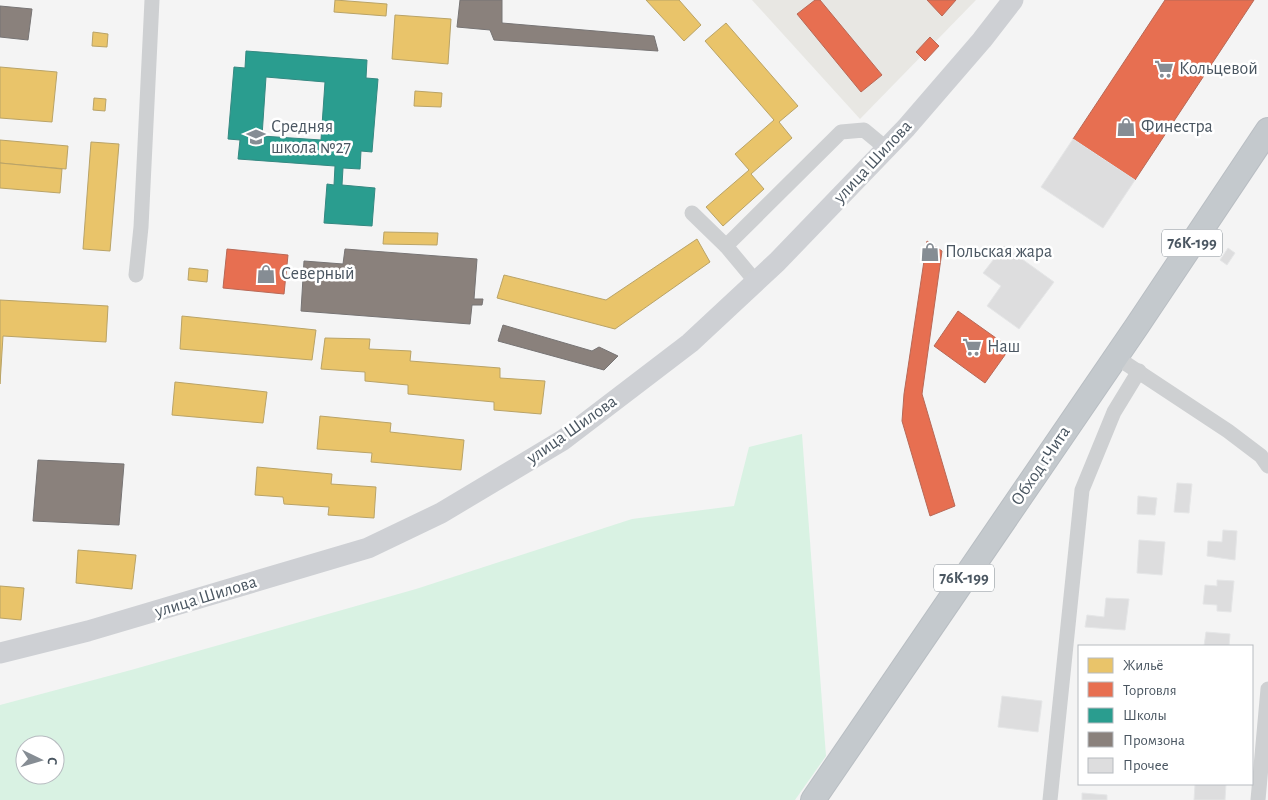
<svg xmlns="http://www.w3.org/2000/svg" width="1268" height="800" viewBox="0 0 1268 800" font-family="'Alegreya Sans',sans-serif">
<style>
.commercial{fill:#e8e7e3}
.green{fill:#d9f2e3;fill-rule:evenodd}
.homes{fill:#e9c46a;stroke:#b9a367}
.shops{fill:#e76f51;stroke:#b86856}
.schools{fill:#2a9d8f;stroke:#348881;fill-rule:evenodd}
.industry{fill:#8a817c;stroke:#777474}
.building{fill:#ddddde;stroke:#e5e6e7}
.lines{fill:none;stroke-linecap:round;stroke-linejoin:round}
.trunk-casing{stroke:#b9bec3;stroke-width:26}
.minor{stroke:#ced0d2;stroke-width:15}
.secondary{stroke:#ced0d4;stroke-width:21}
.trunk{stroke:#c4c9cd;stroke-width:24}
.labels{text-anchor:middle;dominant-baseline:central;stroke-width:5;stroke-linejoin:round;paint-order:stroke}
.shield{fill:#fff;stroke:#808990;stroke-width:1}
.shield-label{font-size:16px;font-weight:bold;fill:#4a5661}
.poi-label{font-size:18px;fill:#4a5661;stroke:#fff;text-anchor:start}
.street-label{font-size:18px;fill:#4a5661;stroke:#fff}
</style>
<rect width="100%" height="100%" fill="#f4f4f4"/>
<polygon class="commercial" points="752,0 976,0 860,119"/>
<path class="green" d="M802,434L826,756L795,800H0V705L131,670L416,589L632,519L734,506L749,447ZM25,745H55V775H25Z"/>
<g class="homes">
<polygon points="335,0 387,4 386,16 334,12"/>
<polygon points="646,0 679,0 701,25 684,41"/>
<polygon points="395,15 451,19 448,64 392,59"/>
<polygon points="726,23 798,106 779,122 792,138 751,174 764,189 723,226 706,207 749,170 735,154 774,120 705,41"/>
<polygon points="93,32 108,34 107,47 92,46"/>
<polygon points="0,67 57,72 52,122 0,118"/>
<polygon points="415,91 442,93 441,107 414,106"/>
<polygon points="94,98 106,99 105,111 93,110"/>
<polygon points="0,140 68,146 66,169 0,163"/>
<polygon points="91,142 119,144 110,251 83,249"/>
<polygon points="0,163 62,169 60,193 0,188"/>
<polygon points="384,232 438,233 437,245 383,244"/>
<polygon points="697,239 710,262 615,329 497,298 504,275 606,300"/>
<polygon points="189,268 208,270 207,282 188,280"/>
<polygon points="0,300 108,306 106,342 3,336 0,384"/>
<polygon points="182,316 316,330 312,360 180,349"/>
<polygon points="325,338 370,339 369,349 411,351 410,361 500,368 500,378 545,381 541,414 494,410 494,402 408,394 408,385 365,381 365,372 321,369"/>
<polygon points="175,382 267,392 263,423 172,415"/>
<polygon points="320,416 391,423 390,432 464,440 461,470 371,462 372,453 317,449"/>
<polygon points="257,467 332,474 331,484 376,487 374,518 328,515 329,507 284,504 283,497 255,495"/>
<polygon points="78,550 136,555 132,589 76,583"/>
<polygon points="0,586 24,588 21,620 0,618"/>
</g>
<g class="shops">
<polygon points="815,0 820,0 882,75 861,92 797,14"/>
<polygon points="927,0 956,0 942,16"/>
<polygon points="1165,0 1254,0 1135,180 1073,139"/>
<polygon points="930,37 939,46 925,61 916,52"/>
<polygon points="927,241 942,251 922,394 955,506 930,516 902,421 904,394"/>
<polygon points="227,249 288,255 284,294 223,288"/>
<polygon points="958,311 1010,348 985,383 934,346"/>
</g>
<path class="schools" d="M246,51L367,60L366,78L378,79L372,152L361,151L360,169L343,168L342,185L375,188L372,226L324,223L327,184L334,185L335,166L238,159L240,140L228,139L234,67L245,68ZM266,77L325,82L321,140L262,136Z"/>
<g class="industry">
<polygon points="460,0 502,0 502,23 654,36 658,51 494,40 490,30 457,27"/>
<polygon points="0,6 32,9 28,40 0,37"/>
<polygon points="345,249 477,259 474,299 483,299 482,305 472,305 470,324 301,311 304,261 343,264"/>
<polygon points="503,325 592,351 599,347 618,356 604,370 498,341"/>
<polygon points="38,460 124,464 119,525 33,521"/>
</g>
<g class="building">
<polygon points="1073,139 1135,180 1103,228 1041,187"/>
<polygon points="1004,246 1054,282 1019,329 987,306 1001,286 983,273"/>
<polygon points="1228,248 1235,253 1227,265 1220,260"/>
<polygon points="1177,483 1192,484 1189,513 1174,512"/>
<polygon points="1138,496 1157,498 1155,515 1137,514"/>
<polygon points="1223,530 1237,531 1235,560 1207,556 1208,541 1222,542"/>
<polygon points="1139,540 1165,542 1162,575 1137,573"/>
<polygon points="1217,580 1234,581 1231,612 1217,611 1217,605 1203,604 1205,585 1217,586"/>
<polygon points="1106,598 1129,599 1125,630 1085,627 1087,615 1104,617"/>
<polygon points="1206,632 1230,634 1229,646 1204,646"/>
<polygon points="1002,696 1042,701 1038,732 998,727"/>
<polygon points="1195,784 1226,784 1225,800 1194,800"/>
<polygon points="1082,793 1107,795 1107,800 1082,800"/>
</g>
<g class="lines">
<g class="trunk-casing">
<polyline id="trunk" points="813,800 1137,326 1268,130"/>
</g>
<g class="minor">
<polyline points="692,213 726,246 756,282"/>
<polyline points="726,246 841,132 864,130 887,149"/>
<polyline points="136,275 141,227 152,0"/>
<polyline points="1116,357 1228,431 1261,456 1268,466"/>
<polyline points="1050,800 1082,490 1114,412 1139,371"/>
<polyline points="1258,800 1268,689"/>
</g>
<polyline class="secondary" points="0,653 88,631 368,548 441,513 563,440 690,343 777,262 906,128 982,40 1013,0"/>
<use href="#trunk" class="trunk"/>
</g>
<defs>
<g id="supermarket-bare" transform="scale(1.5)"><path d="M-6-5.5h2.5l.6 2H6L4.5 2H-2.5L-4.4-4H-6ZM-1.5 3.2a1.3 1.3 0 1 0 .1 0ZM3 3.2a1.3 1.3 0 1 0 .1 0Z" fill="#868d94" stroke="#fff" stroke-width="2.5" paint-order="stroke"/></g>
<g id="shop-bare" transform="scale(1.5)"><path d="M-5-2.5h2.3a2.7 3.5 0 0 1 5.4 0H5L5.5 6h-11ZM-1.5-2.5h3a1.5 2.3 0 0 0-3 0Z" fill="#868d94" stroke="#fff" stroke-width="2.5" paint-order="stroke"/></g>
<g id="school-bare" transform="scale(1.5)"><path d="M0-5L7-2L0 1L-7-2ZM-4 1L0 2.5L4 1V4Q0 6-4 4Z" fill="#868d94" stroke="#fff" stroke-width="2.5" paint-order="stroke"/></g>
</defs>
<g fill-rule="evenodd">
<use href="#supermarket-bare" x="1164" y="69"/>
<use href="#shop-bare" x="1126" y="127"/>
<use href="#school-bare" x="256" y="137"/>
<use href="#shop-bare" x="930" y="252"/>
<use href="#shop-bare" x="266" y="274"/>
<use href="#supermarket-bare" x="972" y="347"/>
</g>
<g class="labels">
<g class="shield">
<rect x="1162" y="229.5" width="60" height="27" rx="4"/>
<rect x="934" y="564.5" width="60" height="27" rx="4"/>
</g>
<g class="shield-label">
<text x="1192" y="243">76К-199</text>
<text x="964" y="578">76К-199</text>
</g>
<g class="poi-label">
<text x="1179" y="69">Кольцевой</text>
<text x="271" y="127">Средняя<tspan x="271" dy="21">школа №27</tspan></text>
<text x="1141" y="127">Финестра</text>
<text x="945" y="252">Польская жара</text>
<text x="281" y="274">Северный</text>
<text x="987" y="347">Наш</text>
</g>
<g class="street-label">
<text transform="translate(873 162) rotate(-47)">улица Шилова</text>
<text transform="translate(572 430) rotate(-35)">улица Шилова</text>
<text transform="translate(1041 466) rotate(-56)">Обход г.Чита</text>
<text transform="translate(206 597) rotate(-17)">улица Шилова</text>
</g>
</g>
<rect x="1078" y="645" width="175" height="140" fill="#ffffff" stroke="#b7bbc0"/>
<rect x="1088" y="658" width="25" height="15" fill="#e9c46a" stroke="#b7bbc0"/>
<text x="1123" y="670" font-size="15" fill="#4a5661">Жильё</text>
<rect x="1088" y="682" width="25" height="15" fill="#e76f51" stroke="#b7bbc0"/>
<text x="1123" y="695" font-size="15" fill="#4a5661">Торговля</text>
<rect x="1088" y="708" width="25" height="15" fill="#2a9d8f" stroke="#b7bbc0"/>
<text x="1123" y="720" font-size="15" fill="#4a5661">Школы</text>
<rect x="1088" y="732" width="25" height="15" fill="#8a817c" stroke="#b7bbc0"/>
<text x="1123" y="745" font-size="15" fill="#4a5661">Промзона</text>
<rect x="1088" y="758" width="25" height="15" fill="#ddddde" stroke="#b7bbc0"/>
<text x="1123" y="770" font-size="15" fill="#4a5661">Прочее</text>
<g transform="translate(40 760) rotate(95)"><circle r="24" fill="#ffffff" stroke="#b7bbc0"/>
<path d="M0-4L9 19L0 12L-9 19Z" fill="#868d94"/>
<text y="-8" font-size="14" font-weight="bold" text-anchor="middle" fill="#4a5661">С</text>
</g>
</svg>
